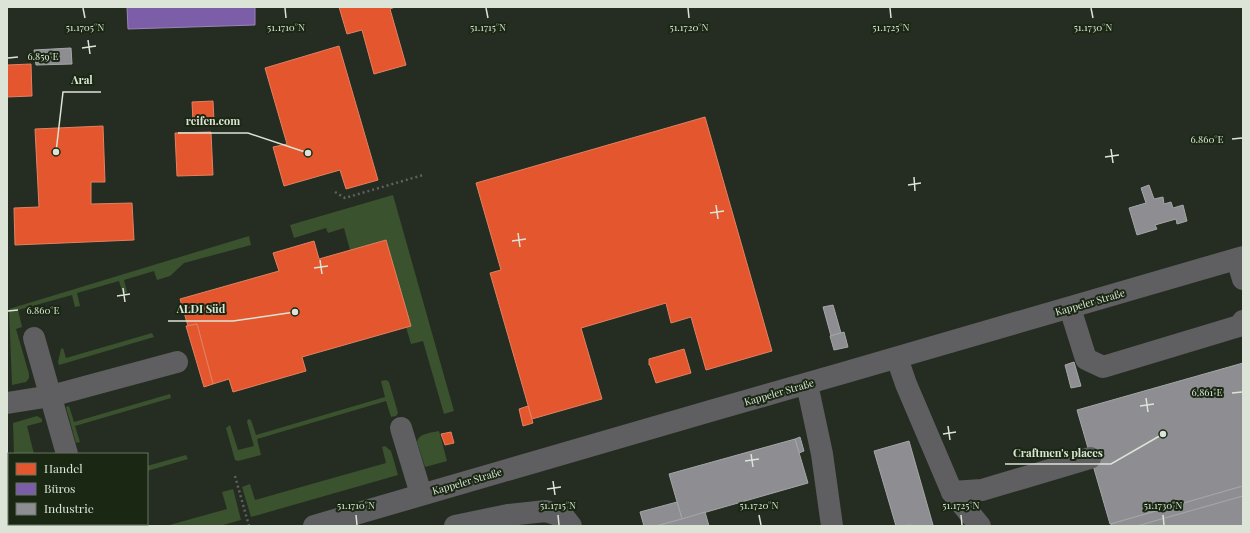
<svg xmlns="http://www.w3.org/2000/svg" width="1250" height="533" viewBox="0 0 1250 533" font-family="'Playfair Display',serif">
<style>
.green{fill:#3b522e}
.shops{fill:#e4572e;stroke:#e18161}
.offices{fill:#7b5ea7;stroke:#9886b5}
.industry{fill:#8d8d92;stroke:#a4a7a7}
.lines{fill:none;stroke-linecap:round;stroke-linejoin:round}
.path{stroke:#5f615f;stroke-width:2.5;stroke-dasharray:2 3;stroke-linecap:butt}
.minor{stroke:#5f5f61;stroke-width:22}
.ticks{fill:none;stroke:#dbe4d7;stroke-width:1.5}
.labels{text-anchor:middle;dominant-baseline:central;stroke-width:4;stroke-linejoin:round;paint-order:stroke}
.street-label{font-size:10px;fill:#dbe4d7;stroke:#1a2813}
.ticks-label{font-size:10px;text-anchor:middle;fill:#dbe4d7;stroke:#1a2813;stroke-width:4;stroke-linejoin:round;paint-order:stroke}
.leader{fill:none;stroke:#dbe4d7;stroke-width:1.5}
.callout-dot{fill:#dbe4d7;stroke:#1a2813;stroke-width:1.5}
.callout-label{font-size:11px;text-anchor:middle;font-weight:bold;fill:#dbe4d7;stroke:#1a2813;stroke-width:4;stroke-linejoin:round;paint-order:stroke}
</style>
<rect width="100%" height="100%" fill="#252d22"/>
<g class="green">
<polygon points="393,195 454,411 444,414 423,341 411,344 406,327 410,326 386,240 350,250 344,228 328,233 326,228 294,238 290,225"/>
<polygon points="249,236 251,245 184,263 170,276 157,280 154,271 124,280 127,292 123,294 119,281 77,293 80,306 75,307 72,295 18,310 22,327 16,329 29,374 29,378 26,382 12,385 9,309"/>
<polygon points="152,333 154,337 59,365 58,362 61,349 63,348 66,358"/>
<polygon points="386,380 389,382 398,413 396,416 391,417 386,401 257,439 261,455 238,461 235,460 226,428 230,425 238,450 254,446 247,422 248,419 251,420 256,435 385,397 381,381"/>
<polygon points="170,394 171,398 75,426 80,442 76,443 66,407 69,406 74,422"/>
<polygon points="37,416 42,419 42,422 27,426 34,454 14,454 13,423"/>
<path d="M439,431L447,461L425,467L417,442C419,433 431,433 439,431Z"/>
<polygon points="385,446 391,451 398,475 251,517 242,487 250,484 255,500 386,463 382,447"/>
<polygon points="186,455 188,459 147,471 147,466"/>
<polygon points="233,489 241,520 220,526 166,526 227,509 222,492"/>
</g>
<g class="shops">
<polygon points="339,7 395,7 390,9 406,65 374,74 362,30 347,34"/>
<polygon points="339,46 378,180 346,189 340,170 284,186 273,147 287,144 265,68"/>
<polygon points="31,64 32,96 7,97 7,65"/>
<polygon points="213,101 214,121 193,122 192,102"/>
<polygon points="705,117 772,351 706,370 691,317 671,323 666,303 581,328 602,399 532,419 490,273 501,270 476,183"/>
<polygon points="103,126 105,182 91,182 91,204 132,203 134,240 15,245 14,208 39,207 35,129"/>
<polygon points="211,132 213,175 177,176 175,133"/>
<polygon points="386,240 411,326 302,357 306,371 233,392 229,379 213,384 197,324 188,326 180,299 279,271 273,253 314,241 319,259"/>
<polygon points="197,324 213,384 204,387 186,326"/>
<polygon points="684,349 691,373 656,383 650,365 649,365 649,359"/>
<polygon points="528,406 533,423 523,426 519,409"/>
<polygon points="451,432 454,443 445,445 441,434"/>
</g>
<polygon class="offices" points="127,7 255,7 255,25 128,29"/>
<g class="industry">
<polygon points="71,48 72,64 36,65 34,50"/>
<polygon points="1149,185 1154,199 1163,197 1164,204 1171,202 1173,208 1183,205 1187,221 1177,224 1176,219 1155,225 1157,229 1137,235 1129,208 1146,203 1141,188"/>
<polygon points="833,305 841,333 831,336 823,307"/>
<polygon points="844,332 848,347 834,350 830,336"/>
<polygon points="1074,362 1081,386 1071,388 1065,365"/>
<polygon points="1243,363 1243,486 1110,524 1077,410"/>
<polygon points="800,437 804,451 799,453 795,439"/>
<polygon points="795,439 808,483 682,519 669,474"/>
<polygon points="909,441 933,525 929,526 911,526 911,525 896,526 874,451"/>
<polygon points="1243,486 1243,496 1137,526 1111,526 1111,524"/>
<polygon points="1243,496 1243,526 1137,526"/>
<polygon points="677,502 682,519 656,526 644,526 640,512"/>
<polygon points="705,512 709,526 656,526 682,519"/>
</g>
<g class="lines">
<g class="path">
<polyline points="335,192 345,198 423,175"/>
<polyline points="235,476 249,526"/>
</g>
<g class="minor">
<polyline points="1237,259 1243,279"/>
<polyline points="1070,308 1086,359 1103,367 1239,326 1243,321"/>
<polyline points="34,338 67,454"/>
<polyline points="897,358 906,384 952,492 980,526"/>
<polyline points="807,384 822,454 832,526"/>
<polyline points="7,403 51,396 177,362"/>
<polyline points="401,428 421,494"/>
<polyline points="952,492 982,490 1090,458"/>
<path d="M314,526C623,434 934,349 1243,257"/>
<polyline points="455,526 508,515 546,511 564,517 571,526"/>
</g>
</g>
<path class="ticks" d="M83,8L85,18M285,8L286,18M486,8L488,18M688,8L689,18M890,8L891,18M1091,8L1093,18M88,40L90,54M82,48L96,46M8,58L18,57M1232,139L1242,138M1111,149L1113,163M1105,157L1119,155M914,177L915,191M908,185L921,183M716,205L718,219M710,213L724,211M518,233L520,247M512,241L526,239M320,260L322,274M314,268L328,266M123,288L125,302M117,296L130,294M8,311L18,310M1232,393L1242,392M1146,398L1148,412M1140,406L1154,404M948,426L950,440M943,434L956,432M751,454L753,467M745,461L759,459M553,481L555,495M547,489L561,487M356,515L357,525M558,515L559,525M759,515L761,525M961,515L962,525M1163,515L1164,525"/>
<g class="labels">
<g class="street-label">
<text transform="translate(1090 302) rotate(-16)">Kappeler Straße</text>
<text transform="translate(779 392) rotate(-16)">Kappeler Straße</text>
<text transform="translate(467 481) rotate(-16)">Kappeler Straße</text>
</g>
</g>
<g class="ticks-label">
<text x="85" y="31">51.1705°N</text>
<text x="286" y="31">51.1710°N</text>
<text x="488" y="31">51.1715°N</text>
<text x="689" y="31">51.1720°N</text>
<text x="891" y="31">51.1725°N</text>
<text x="1093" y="31">51.1730°N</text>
<text x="43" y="60">6.859°E</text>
<text x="1207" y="143">6.860°E</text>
<text x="43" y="314">6.860°E</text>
<text x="1207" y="396">6.861°E</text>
<text x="356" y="509">51.1710°N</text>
<text x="558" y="509">51.1715°N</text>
<text x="759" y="509">51.1720°N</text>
<text x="961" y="509">51.1725°N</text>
<text x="1163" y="509">51.1730°N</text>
</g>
<path class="leader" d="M56 152L63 92H101M308 153L248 133H178M295 312L233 321H168M1163 434L1111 464H1005"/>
<g class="callout-dot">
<circle cx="56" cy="152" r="4"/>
<circle cx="308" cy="153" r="4"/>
<circle cx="295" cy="312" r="4"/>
<circle cx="1163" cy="434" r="4"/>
</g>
<g class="callout-label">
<text x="82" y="84">Aral</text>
<text x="213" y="125">reifen.com</text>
<text x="201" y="313">ALDI Süd</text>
<text x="1058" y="457">Craftmen's places</text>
</g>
<rect width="1250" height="533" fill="none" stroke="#dbe4d7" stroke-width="16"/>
<rect x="8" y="453" width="140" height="72" fill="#1a2813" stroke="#677361"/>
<rect x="16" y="463" width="20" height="12" fill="#e4572e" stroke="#677361"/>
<text x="44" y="473" font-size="12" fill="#dbe4d7">Handel</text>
<rect x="16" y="483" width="20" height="12" fill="#7b5ea7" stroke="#677361"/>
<text x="44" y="493" font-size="12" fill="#dbe4d7">Büros</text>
<rect x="16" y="503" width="20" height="12" fill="#8d8d92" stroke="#677361"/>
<text x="44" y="513" font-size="12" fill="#dbe4d7">Industrie</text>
</svg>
